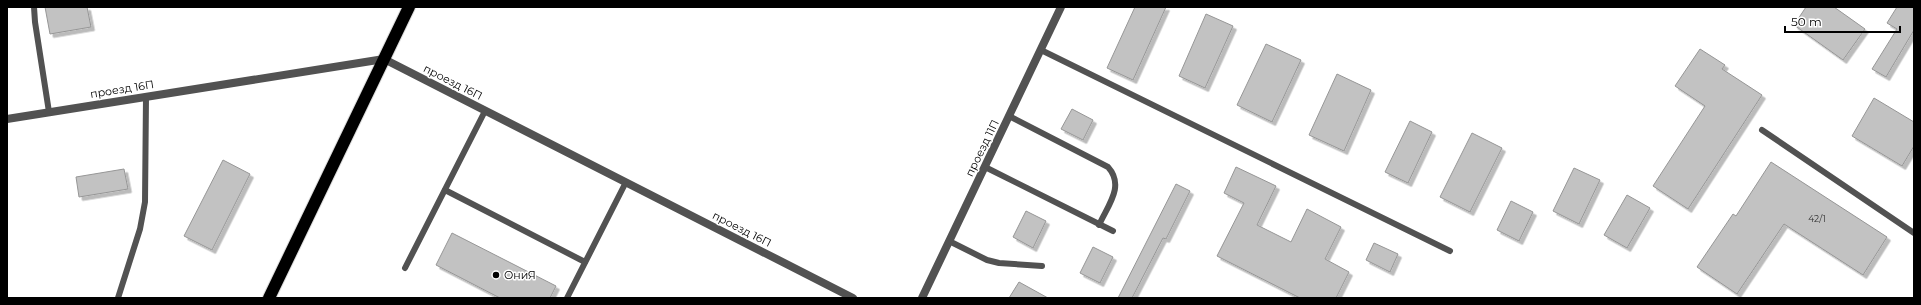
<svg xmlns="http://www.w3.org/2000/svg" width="1921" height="305" viewBox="0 0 1921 305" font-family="Montserrat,sans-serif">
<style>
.building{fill:#c2c2c2;stroke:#969696;filter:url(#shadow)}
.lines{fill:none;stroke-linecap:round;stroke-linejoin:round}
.highway-casing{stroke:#dbdbdb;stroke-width:14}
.lane{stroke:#525252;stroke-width:6}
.street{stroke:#525252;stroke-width:8}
.highway{stroke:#000;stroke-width:12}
.poi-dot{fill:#000;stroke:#fff;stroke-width:1.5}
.labels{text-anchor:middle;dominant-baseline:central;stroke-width:3;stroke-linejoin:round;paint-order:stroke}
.number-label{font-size:9px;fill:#303030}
.street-label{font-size:11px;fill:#000;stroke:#fff}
.poi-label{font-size:11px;fill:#000;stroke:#fff;text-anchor:start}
</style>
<defs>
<filter id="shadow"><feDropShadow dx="3.5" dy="3.5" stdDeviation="0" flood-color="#0004"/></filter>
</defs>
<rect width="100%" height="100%" fill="#fff"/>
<g class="building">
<polygon points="45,7 87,7 91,27 50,34"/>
<polygon points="1135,7 1166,7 1133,80 1107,68"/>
<polygon points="1806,7 1834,7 1865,29 1843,60 1794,25"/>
<polygon points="1897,7 1914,7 1914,30 1886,77 1872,69 1897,29 1887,23"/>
<polygon points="1206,14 1233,26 1205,88 1179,76"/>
<polygon points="1266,44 1301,60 1272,122 1237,105"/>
<polygon points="1700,49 1725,65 1722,69 1762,95 1688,209 1653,186 1705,106 1675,86"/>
<polygon points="1337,74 1371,90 1344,151 1309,135"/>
<polygon points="1874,98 1914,122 1914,146 1902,166 1852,136"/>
<polygon points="1072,109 1093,120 1083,140 1061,129"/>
<polygon points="1410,121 1432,132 1408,183 1385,172"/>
<polygon points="1472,133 1502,148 1470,212 1440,197"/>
<polygon points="223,160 250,174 212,250 184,236"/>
<polygon points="1771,162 1887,237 1863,275 1784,224 1737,294 1697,267 1733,214 1736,216"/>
<polygon points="1236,167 1276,186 1257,225 1291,242 1307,209 1341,227 1325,259 1349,272 1336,298 1300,298 1217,256 1244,203 1224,193"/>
<polygon points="1574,168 1600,180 1579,224 1553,211"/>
<polygon points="124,169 128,189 79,197 76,177"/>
<polygon points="1176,184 1190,191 1166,239 1163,238 1132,298 1118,298"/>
<polygon points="1627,195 1650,208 1627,248 1604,235"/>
<polygon points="1511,201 1533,212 1519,241 1497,230"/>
<polygon points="1026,211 1046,221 1033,248 1013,237"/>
<polygon points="452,233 556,286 550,298 500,298 436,265"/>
<polygon points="1374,243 1398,254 1390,272 1366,260"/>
<polygon points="1093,247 1113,257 1100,283 1080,273"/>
<polygon points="1019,282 1048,298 1009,298"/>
</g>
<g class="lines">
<g class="highway-casing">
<polyline id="highway" points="269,298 409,7"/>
</g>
<g class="lane">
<polyline points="34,7 35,22 49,112"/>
<polyline points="1041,50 1450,251"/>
<path d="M1009,116L1108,167C1125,186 1108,205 1099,225"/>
<polyline points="1762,130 1914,233"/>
<polyline points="985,167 1113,231"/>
<polyline points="445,190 585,262"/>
<polyline points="949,241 987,260 999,263 1042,266"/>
<polyline points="405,268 485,111"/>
<polyline points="118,298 140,229 145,202 146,97"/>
<polyline points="567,298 626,182"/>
</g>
<g class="street">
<polyline points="7,119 384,59 853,298"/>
<polyline points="922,298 1061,7"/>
</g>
<use href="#highway" class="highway"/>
</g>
<circle class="poi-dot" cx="496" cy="275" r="4"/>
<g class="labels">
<g class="number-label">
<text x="1817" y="218">42/1</text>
</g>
<g class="street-label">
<text transform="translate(453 82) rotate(27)">проезд 16П</text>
<text transform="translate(122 89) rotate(-9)">проезд 16П</text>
<text transform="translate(982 148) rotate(-64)">проезд 11П</text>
<text transform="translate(742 229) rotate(27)">проезд 16П</text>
</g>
<g class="poi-label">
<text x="504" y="275">ОниЯ</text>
</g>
</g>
<rect width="1921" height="305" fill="none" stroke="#000000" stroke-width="16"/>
<path d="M1785 26v6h115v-6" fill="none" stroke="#000000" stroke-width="2"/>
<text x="1791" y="26" font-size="12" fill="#000000" stroke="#ffffff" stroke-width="3" paint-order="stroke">50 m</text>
</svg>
